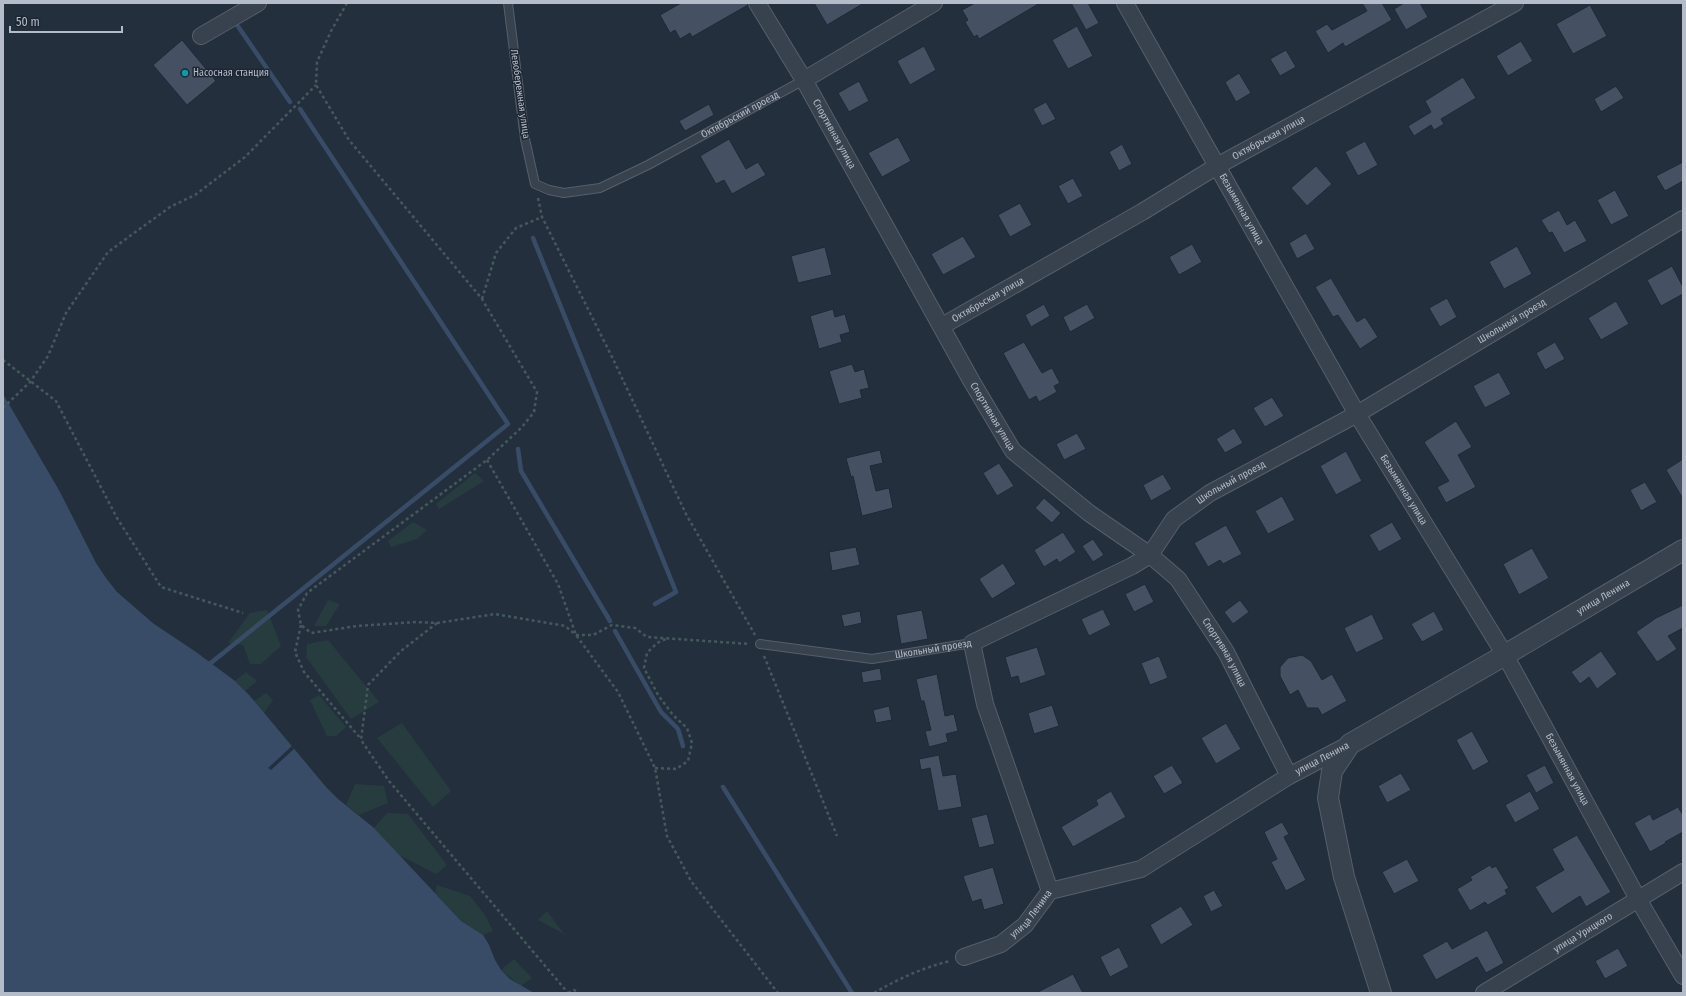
<svg xmlns="http://www.w3.org/2000/svg" width="1686" height="996" viewBox="0 0 1686 996" font-family="'Fira Sans Condensed',sans-serif">
<style>
.green{fill:#263c3f}
.water{fill:#394c67}
.pier{fill:#242f3e}
.lines{fill:none;stroke-linecap:round;stroke-linejoin:round}
.stream{stroke:#394c67;stroke-width:4.5}
.building{fill:#455162;stroke:#1f2835}
.service-casing{stroke:#565f6c;stroke-width:10}
.minor-casing{stroke:#565f6c;stroke-width:18}
.tertiary-casing{stroke:#565f6c;stroke-width:22}
.path{stroke:#44595c;stroke-width:2.5;stroke-dasharray:3 3;stroke-linecap:butt}
.service{stroke:#38414e;stroke-width:8}
.minor{stroke:#38414e;stroke-width:16}
.tertiary{stroke:#38414e;stroke-width:20}
.culture-dot{fill:#0f9aa8;stroke:#1d2633;stroke-width:1.5}
.labels{text-anchor:middle;dominant-baseline:central;stroke-width:3;stroke-linejoin:round;paint-order:stroke}
.poi-label{font-size:10px;fill:#b4bcc9;stroke:#1d2633;text-anchor:start}
.street-label{font-size:10px;fill:#b4bcc9;stroke:#1d2633}
</style>
<rect width="100%" height="100%" fill="#242f3e"/>
<g class="green">
<polygon points="475,473 484,481 439,509 436,504"/>
<polygon points="413,522 427,530 417,539 391,547 388,541"/>
<polygon points="328,600 340,604 326,626 314,626"/>
<polygon points="267,610 281,646 261,664 250,664 243,645 228,643 250,613"/>
<polygon points="328,640 379,702 351,719 306,657 307,644"/>
<polygon points="246,672 257,681 245,691 235,681"/>
<polygon points="266,693 273,700 264,713 254,701"/>
<polygon points="319,695 346,727 336,736 327,736 310,700"/>
<polygon points="402,723 451,791 433,807 377,738"/>
<polygon points="355,784 384,786 388,803 359,815 346,805"/>
<polygon points="387,813 408,814 447,865 436,874 399,855 374,828"/>
<polygon points="437,885 470,896 485,915 493,931 483,935 461,921 435,893"/>
<polygon points="547,911 564,934 538,920"/>
<polygon points="514,959 532,978 521,986 501,970"/>
</g>
<polygon class="water" points="3,394 60,492 96,563 106,578 117,592 154,624 196,652 235,681 250,696 326,787 338,799 374,828 461,921 483,935 489,945 495,960 501,970 510,979 534,993 3,993"/>
<polygon class="pier" points="292,746 294,749 271,770 268,768"/>
<g class="lines">
<g class="stream">
<polyline points="235,22 290,102"/>
<polyline points="533,238 676,592 655,604"/>
<polyline points="518,449 521,471 610,621"/>
<polyline points="615,631 661,712 678,729 683,746"/>
<polyline points="207,666 508,424 300,109"/>
<polyline points="723,787 852,993"/>
</g>
</g>
<g class="building">
<polygon points="681,3 748,3 748,5 692,37 690,33 680,39 675,30 670,33 660,15"/>
<polygon points="814,3 864,3 827,25"/>
<polygon points="975,3 1040,3 979,39 977,35 974,37 965,22 968,20 962,10"/>
<polygon points="1071,3 1088,3 1099,23 1086,30"/>
<polygon points="1362,3 1382,3 1392,20 1345,47 1343,43 1328,53 1315,31 1327,24 1332,30 1367,11"/>
<polygon points="1404,3 1420,3 1428,17 1406,30 1394,9"/>
<polygon points="1590,5 1607,36 1573,54 1556,24"/>
<polygon points="1077,26 1093,56 1068,69 1052,40"/>
<polygon points="182,40 216,81 187,105 153,65"/>
<polygon points="1521,41 1533,61 1508,76 1496,56"/>
<polygon points="924,46 936,70 910,85 897,61"/>
<polygon points="1286,50 1296,67 1280,76 1270,59"/>
<polygon points="1239,73 1251,93 1236,102 1225,82"/>
<polygon points="1463,77 1476,98 1441,119 1444,124 1434,130 1431,125 1414,136 1408,126 1431,112 1425,101"/>
<polygon points="859,81 869,101 849,112 838,93"/>
<polygon points="1616,86 1624,98 1601,112 1594,99"/>
<polygon points="1046,102 1056,119 1042,126 1033,109"/>
<polygon points="709,104 714,115 685,131 679,121"/>
<polygon points="898,137 911,161 882,177 868,153"/>
<polygon points="729,139 746,169 758,162 766,175 732,194 724,180 716,184 700,156"/>
<polygon points="1365,141 1378,165 1358,176 1345,152"/>
<polygon points="1122,144 1132,164 1119,171 1109,152"/>
<polygon points="1683,162 1683,181 1665,191 1656,176"/>
<polygon points="1316,166 1332,184 1307,206 1291,188"/>
<polygon points="1073,178 1083,196 1068,204 1058,186"/>
<polygon points="1615,190 1629,216 1611,225 1597,200"/>
<polygon points="1020,203 1032,225 1010,237 998,215"/>
<polygon points="1559,210 1567,225 1575,220 1587,241 1564,253 1552,232 1549,233 1541,220"/>
<polygon points="1306,233 1315,249 1297,259 1289,243"/>
<polygon points="963,236 976,257 943,275 931,254"/>
<polygon points="1192,244 1202,262 1179,275 1169,257"/>
<polygon points="1517,246 1532,274 1504,289 1489,262"/>
<polygon points="825,247 832,275 798,283 791,256"/>
<polygon points="1672,266 1683,287 1683,294 1661,306 1647,280"/>
<polygon points="1331,278 1357,322 1365,317 1378,337 1360,349 1338,315 1333,317 1315,287"/>
<polygon points="1447,298 1457,317 1440,327 1429,308"/>
<polygon points="1616,301 1629,324 1601,340 1588,318"/>
<polygon points="1044,304 1050,316 1031,327 1025,315"/>
<polygon points="1087,304 1095,318 1070,332 1063,317"/>
<polygon points="833,309 835,317 845,314 850,332 840,335 842,342 819,349 810,316"/>
<polygon points="1024,342 1042,373 1052,368 1060,383 1054,386 1057,392 1039,402 1036,396 1029,400 1003,353"/>
<polygon points="1555,342 1565,359 1545,370 1536,353"/>
<polygon points="852,364 855,372 864,369 869,388 860,390 862,398 839,404 829,371"/>
<polygon points="1499,372 1511,394 1485,408 1473,386"/>
<polygon points="1272,397 1284,416 1265,427 1253,408"/>
<polygon points="1456,421 1472,447 1458,455 1476,487 1446,503 1437,487 1449,481 1424,442"/>
<polygon points="1234,428 1243,443 1225,453 1216,439"/>
<polygon points="1077,433 1086,449 1064,460 1056,444"/>
<polygon points="880,450 883,463 870,466 876,491 889,488 893,508 862,516 853,476 851,477 846,458"/>
<polygon points="1346,451 1362,481 1336,495 1320,466"/>
<polygon points="1683,459 1683,499 1666,470"/>
<polygon points="999,463 1014,486 997,496 983,473"/>
<polygon points="1163,474 1172,489 1151,501 1143,485"/>
<polygon points="1645,482 1657,502 1641,511 1630,490"/>
<polygon points="1282,496 1295,520 1268,534 1255,511"/>
<polygon points="1044,498 1061,513 1052,523 1035,508"/>
<polygon points="1392,522 1402,539 1379,552 1369,535"/>
<polygon points="1226,525 1242,554 1223,564 1220,560 1208,567 1194,543"/>
<polygon points="1063,532 1076,552 1059,563 1057,559 1044,567 1034,550"/>
<polygon points="1093,539 1104,555 1093,562 1082,546"/>
<polygon points="856,547 860,565 832,571 829,552"/>
<polygon points="1532,548 1549,578 1519,595 1503,564"/>
<polygon points="1003,563 1016,584 992,599 979,579"/>
<polygon points="1145,584 1154,602 1134,612 1125,594"/>
<polygon points="1240,600 1249,612 1233,624 1224,612"/>
<polygon points="1683,605 1683,628 1668,636 1677,649 1657,662 1636,632 1656,618"/>
<polygon points="1103,609 1111,625 1089,636 1081,619"/>
<polygon points="922,610 928,639 901,644 896,615"/>
<polygon points="860,611 862,623 844,627 841,615"/>
<polygon points="1434,611 1444,630 1422,642 1411,624"/>
<polygon points="1372,614 1384,639 1356,653 1344,628"/>
<polygon points="1037,647 1046,675 1020,684 1018,676 1011,678 1005,657"/>
<polygon points="1601,651 1617,674 1597,689 1589,677 1580,684 1571,672"/>
<polygon points="1302,655 1311,661 1322,680 1332,674 1347,701 1322,715 1318,708 1307,708 1298,690 1290,695 1280,676 1280,667 1288,658"/>
<polygon points="1159,656 1168,678 1150,685 1141,663"/>
<polygon points="880,668 882,680 863,683 861,672"/>
<polygon points="937,674 945,716 954,714 958,731 946,734 948,742 929,747 925,731 931,730 924,701 921,701 916,679"/>
<polygon points="1052,705 1059,726 1034,734 1028,713"/>
<polygon points="889,706 892,720 876,723 873,710"/>
<polygon points="1226,723 1241,749 1216,764 1201,738"/>
<polygon points="1472,731 1489,762 1473,771 1456,740"/>
<polygon points="939,755 943,776 956,774 962,807 938,811 930,768 921,770 919,759"/>
<polygon points="1172,765 1183,783 1164,794 1153,776"/>
<polygon points="1545,765 1554,783 1536,793 1526,775"/>
<polygon points="1401,773 1411,790 1387,803 1378,786"/>
<polygon points="1111,791 1126,817 1073,847 1061,827 1098,805 1096,800"/>
<polygon points="1530,791 1540,809 1515,823 1505,805"/>
<polygon points="1678,807 1683,815 1683,832 1665,842 1666,843 1650,852 1634,823 1650,814 1653,820"/>
<polygon points="987,814 995,844 979,848 971,818"/>
<polygon points="1282,822 1289,834 1284,837 1306,880 1286,891 1271,862 1277,859 1264,832"/>
<polygon points="1577,835 1611,892 1586,907 1580,896 1552,914 1535,887 1564,870 1552,849"/>
<polygon points="1407,859 1419,881 1394,894 1382,872"/>
<polygon points="1490,865 1492,868 1496,866 1509,888 1505,890 1507,894 1488,905 1485,902 1470,911 1457,889 1472,880 1470,877"/>
<polygon points="993,867 1004,904 984,910 981,899 972,902 963,876"/>
<polygon points="1214,890 1223,906 1211,912 1203,896"/>
<polygon points="1181,906 1193,925 1161,945 1150,925"/>
<polygon points="1487,930 1504,963 1486,973 1477,957 1436,980 1422,955 1447,941 1452,949"/>
<polygon points="1119,947 1129,967 1110,977 1100,957"/>
<polygon points="1618,948 1628,966 1605,979 1595,961"/>
<polygon points="1073,974 1083,993 1036,993"/>
</g>
<g class="lines">
<g class="service-casing">
<g id="service">
<path id="s1" d="M508,3L525,139L535,184L549,190L564,193L600,188L648,165L804,80"/>
<path id="s2" d="M760,644L872,659L972,643"/>
</g>
</g>
<g class="minor-casing">
<g id="minor">
<path id="s3" d="M757,3L804,80L972,382L1013,451L1089,513L1150,555L1178,579L1226,652L1289,776"/>
<path id="s4" d="M1125,3L1357,414L1505,655L1638,899L1683,976"/>
<polyline points="201,36 258,3"/>
<polyline points="804,80 934,3"/>
<path id="s5" d="M942,326L1142,212L1217,166L1515,3"/>
<path id="s6" d="M1050,891L985,704L972,643L1132,566L1150,555L1174,519L1210,493L1357,414L1683,219"/>
<path id="s7" d="M964,957L1001,944L1025,925L1050,891L1141,869L1289,776L1350,744"/>
<path id="s8" d="M1484,993L1683,872"/>
</g>
</g>
<g class="tertiary-casing">
<g id="tertiary">
<path id="s9" d="M1381,993L1344,877L1328,798L1332,771L1350,744L1505,655L1683,550"/>
</g>
</g>
<g class="path">
<polyline points="347,3 331,31 317,62 316,85 349,140 482,299 537,392 534,412 522,427 487,460 307,593 298,610 301,625 311,633 357,626 416,622 437,623 495,614 565,626 576,635 593,635 612,625 635,628 647,637 750,644"/>
<polyline points="538,198 542,217 614,361 686,514 755,635"/>
<polyline points="482,299 496,253 516,228 542,217"/>
<polyline points="3,360 56,401 117,518 161,587 243,613"/>
<polyline points="3,408 30,382 48,356 66,313 108,252 170,207 195,195 245,157 316,85"/>
<polyline points="487,460 558,584 576,635 618,692 655,768 667,836 691,881 778,993"/>
<polyline points="437,623 401,651 368,685 361,740 389,781 568,993"/>
<polyline points="301,625 295,652 304,672 361,739"/>
<polyline points="764,656 837,836"/>
<polyline points="655,768 676,769 688,761 692,743 687,728 673,715 658,695 644,668 647,653 657,643 666,639"/>
<polyline points="568,993 574,990 579,993"/>
<path d="M874,993C900,978 922,968 950,961"/>
</g>
<use href="#service" class="service"/>
<use href="#minor" class="minor"/>
<use href="#tertiary" class="tertiary"/>
</g>
<circle class="culture-dot" cx="185" cy="73" r="4"/>
<g class="labels">
<g class="poi-label">
<text x="193" y="73">Насосная станция</text>
</g>
<g class="street-label">
<text transform="translate(520 94) rotate(82)">Левобережная улица</text>
<text stroke="none"><textPath href="#s1" startOffset="408">Октябрьский проезд</textPath></text>
<text stroke="none"><textPath href="#s3" startOffset="152">Спортивная улица</textPath></text>
<text stroke="none"><textPath href="#s5" startOffset="377">Октябрьская улица</textPath></text>
<text stroke="none"><textPath href="#s4" startOffset="237">Безымянная улица</textPath></text>
<text stroke="none"><textPath href="#s5" startOffset="53">Октябрьская улица</textPath></text>
<text stroke="none"><textPath href="#s6" startOffset="894">Школьный проезд</textPath></text>
<text stroke="none"><textPath href="#s3" startOffset="476">Спортивная улица</textPath></text>
<text stroke="none"><textPath href="#s6" startOffset="570">Школьный проезд</textPath></text>
<text stroke="none"><textPath href="#s4" startOffset="561">Безымянная улица</textPath></text>
<text stroke="none"><textPath href="#s9" startOffset="555">улица Ленина</textPath></text>
<text stroke="none"><textPath href="#s2" startOffset="175">Школьный проезд</textPath></text>
<text stroke="none"><textPath href="#s3" startOffset="812">Спортивная улица</textPath></text>
<text stroke="none"><textPath href="#s7" startOffset="418">улица Ленина</textPath></text>
<text stroke="none"><textPath href="#s4" startOffset="885">Безымянная улица</textPath></text>
<text stroke="none"><textPath href="#s7" startOffset="82">улица Ленина</textPath></text>
<text stroke="none"><textPath href="#s8" startOffset="116">улица Урицкого</textPath></text>
</g>
</g>
<rect width="1686" height="996" fill="none" stroke="#b4bcc9" stroke-width="8"/>
<path d="M10 26v6h112v-6" fill="none" stroke="#b4bcc9" stroke-width="2"/>
<text x="16" y="26" font-size="12" fill="#b4bcc9" stroke="#1d2633" stroke-width="3" paint-order="stroke">50 m</text>
</svg>
